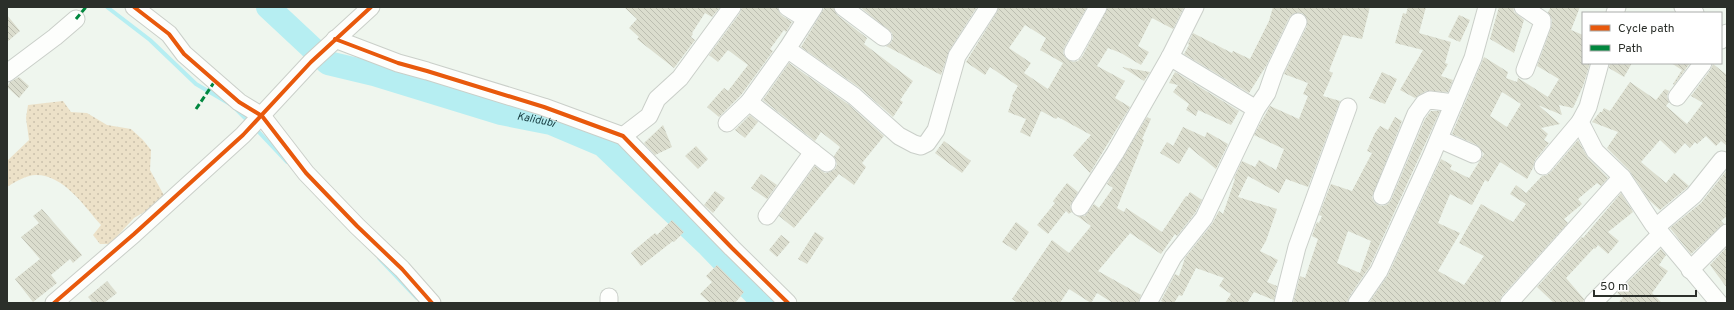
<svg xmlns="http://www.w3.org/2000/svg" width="1734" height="310" viewBox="0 0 1734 310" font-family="Overpass,sans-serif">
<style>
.grass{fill:url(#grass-dots)}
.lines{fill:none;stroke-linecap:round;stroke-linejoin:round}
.stream{stroke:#b6eef2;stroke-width:4}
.river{stroke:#b6eef2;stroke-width:24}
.building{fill:url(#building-back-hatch);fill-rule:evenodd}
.minor-casing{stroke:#cacfc9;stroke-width:19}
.minor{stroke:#fdfefc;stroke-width:17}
.quiet{stroke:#00873e;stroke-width:3;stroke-dasharray:6 3;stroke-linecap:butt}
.cycleway-casing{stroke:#fff;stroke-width:6}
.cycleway{stroke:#e8590c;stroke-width:4}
.labels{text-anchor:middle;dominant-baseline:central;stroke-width:3;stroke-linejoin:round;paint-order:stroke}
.water-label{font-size:11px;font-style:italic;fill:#143a3e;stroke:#fff}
</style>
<defs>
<pattern id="grass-dots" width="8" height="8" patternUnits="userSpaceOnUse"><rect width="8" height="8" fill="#ece1c8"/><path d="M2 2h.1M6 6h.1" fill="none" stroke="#cbc1ac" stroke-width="1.8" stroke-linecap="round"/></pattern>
<pattern id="building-back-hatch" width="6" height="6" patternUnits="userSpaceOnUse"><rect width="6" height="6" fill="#dbddce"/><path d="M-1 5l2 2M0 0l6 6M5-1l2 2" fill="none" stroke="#bcbeb1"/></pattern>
</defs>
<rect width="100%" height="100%" fill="#eff6ee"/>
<path class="grass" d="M63,101L71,112L87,113L107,125L131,129L143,140L151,150L150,170L166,199L134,218L110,244H100L93,235L101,225C84,206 64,175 36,175C26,175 15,182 7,187V161L29,140L26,118L28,105Z"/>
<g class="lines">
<g class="stream">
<polyline points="107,7 150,40 196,84 230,104"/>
<polyline points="235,108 250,123"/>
<polyline points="255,128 287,162"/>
<polyline points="379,258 417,298"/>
</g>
<path class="river" id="s1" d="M268,7L328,63L374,74L501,113L551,123L603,145L707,244L764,303"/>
</g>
<g class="building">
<polygon points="624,7 720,7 712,17 705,13 692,33 693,34 691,37 695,40 674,68 637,39 639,37 629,28 637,19"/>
<polygon points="742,7 777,7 781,15 792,22 786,32 784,30 770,49 773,51 741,95 719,117 707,107 724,88 728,91 748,65 728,50 718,62 709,55 740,13"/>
<polygon points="825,7 833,7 837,15 867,38 864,44 913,81 900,100 903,102 893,117 860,88 801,47"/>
<polygon points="860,7 977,7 949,51 941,75 886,46 891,43 893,38 892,33"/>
<path d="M999,7H1087L1064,48L1063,53L1065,57L1073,62L1078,61L1082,57L1108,7H1184L1173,29L1152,18L1138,46L1149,52L1141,65L1121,53L1108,48L1097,66L1125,81L1115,98L1130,107L1090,173L1073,155L1091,135L1058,117L1056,119L1041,111L1030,137L1020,132L1026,119L1008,112L1013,97L1012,96L1018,86L990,67L985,75L966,62L997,12ZM1025,25L1046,38L1040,50L1063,63L1048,89L1024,73L1031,63L1009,48Z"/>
<polygon points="1273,7 1370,7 1362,39 1343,35 1329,71 1333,73 1323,96 1340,101 1308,187 1286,179 1279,193 1248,176 1238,197 1277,209 1266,241 1260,251 1278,260 1267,282 1277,286 1274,300 1254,292 1247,303 1225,303 1231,294 1219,286 1224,278 1196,268 1182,296 1179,295 1174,303 1165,303 1161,301 1175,274 1179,276 1185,258 1212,224 1219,211 1223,214 1235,179 1234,178 1242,161 1255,167 1259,160 1276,170 1284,149 1254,135 1270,106 1299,119 1308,96 1303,94 1308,83 1284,74 1307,26 1306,17 1302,13 1293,14 1289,18 1266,66 1249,93 1184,54 1189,45 1188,44 1193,33 1232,53 1233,51 1250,59 1269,21"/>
<polygon points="1408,7 1426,7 1419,33 1451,42 1445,63 1448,64 1441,76 1453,80 1448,92 1426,91 1415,98 1400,90 1423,50 1395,43 1403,13 1406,14"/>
<polygon points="1499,7 1513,7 1514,12 1524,20 1514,53 1490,39"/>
<path d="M1551,7H1580L1571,30L1583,35V63H1590L1583,86L1573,108L1559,105L1562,115L1538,105L1560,124L1541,128L1548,134L1544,140L1549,143L1535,160L1533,168L1527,179L1500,162L1488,182L1485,180L1472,205L1450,194L1438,223L1460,233L1438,271L1464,285L1484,256L1459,243L1481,204L1513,222L1526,204L1510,194L1516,185L1526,193L1542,176L1547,175L1551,172L1578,140L1588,158L1608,178L1601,186L1597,183L1578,199L1582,204L1564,219L1568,223L1502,296L1499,303H1369L1388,275L1441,159L1452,165L1450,169L1469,178L1484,154L1477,145L1452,134L1484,57L1508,72L1506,78L1517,82L1518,78L1548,97L1559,79L1537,66L1551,28L1552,20L1548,12ZM1502,92L1521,104L1507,127L1490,116Z"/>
<polygon points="7,15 20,31 7,42"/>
<polygon points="1459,15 1470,20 1460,42 1448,37"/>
<polygon points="789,63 848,104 884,136 862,163 866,167 854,185 839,174 794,228 779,216 815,166 825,173 830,172 835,169 837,164 834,156 840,147 821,132 815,141 763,100"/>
<polygon points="1610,63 1632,63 1624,77 1609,68"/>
<polygon points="1671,63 1690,63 1674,85 1673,84 1682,70"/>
<polygon points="1713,64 1727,75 1727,146 1721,141 1716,146 1706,136 1697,144 1695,142 1690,148 1685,143 1675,154 1660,140 1641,162 1666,183 1674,173 1689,186 1660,210 1649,200 1629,170 1607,148 1618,132 1592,122 1600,112 1602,112 1604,108 1610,111 1630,82 1656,100 1665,89 1669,91 1667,96 1669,102 1666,106 1687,124 1703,103 1691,96 1711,69"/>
<polygon points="1122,67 1150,72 1144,81"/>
<polygon points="1175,72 1239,111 1231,125 1198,110 1196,116 1186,110 1189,104 1173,92 1178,85 1169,83"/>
<polygon points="1382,72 1397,79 1385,104 1369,98"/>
<polygon points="19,77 29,86 19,98 7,87 10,82"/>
<path d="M1431,111H1440L1370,266L1349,297L1347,303H1293L1300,276L1305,278L1318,239L1312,236L1317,222L1319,223L1322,216L1319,215L1331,184L1352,191L1372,153L1367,151L1375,133L1380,126L1388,130L1395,117L1402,121L1372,197L1374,202L1378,205L1383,206L1388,204L1391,200L1425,119ZM1348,231L1371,241L1360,273L1337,263Z"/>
<polygon points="750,115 758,122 745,138 735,130"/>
<polygon points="1147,117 1151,119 1142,139 1144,140 1117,208 1124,212 1126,208 1162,232 1186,196 1187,197 1190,192 1202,200 1195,213 1177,236 1175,234 1161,254 1130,233 1098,271 1141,295 1138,303 1113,303 1097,293 1091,303 1069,289 1060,303 1018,303 1012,299 1052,240 1069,253 1091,226 1077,216 1085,216 1094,204 1099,208 1113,188 1107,184"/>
<polygon points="663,125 672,147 655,155 644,143"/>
<polygon points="1183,127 1205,137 1207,132 1228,144 1216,169 1189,147 1179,164 1160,153 1167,142 1173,146"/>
<polygon points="944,141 971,161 962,173 935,153"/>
<polygon points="696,146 708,159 698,169 685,156"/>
<polygon points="1727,170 1727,216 1721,221 1724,224 1691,254 1670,228 1701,203"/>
<polygon points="761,174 777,185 767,199 751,188"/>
<polygon points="1067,183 1078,192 1070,206 1073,213 1071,212 1069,214 1066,211 1048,234 1037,225 1055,203 1053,201"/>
<polygon points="715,191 725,198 713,213 704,205"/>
<polygon points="1621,193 1633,212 1608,232 1619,241 1608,254 1598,245 1595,249 1594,248 1566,278 1584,299 1583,303 1554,303 1537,287 1582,237 1583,238"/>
<polygon points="42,209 82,255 73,263 70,259 51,275 57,283 33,302 15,279 40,259 21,237 39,223 33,216"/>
<polygon points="672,220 684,232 674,242 673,241 641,266 631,253 655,233 657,235"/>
<polygon points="1016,222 1029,232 1016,251 1002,242"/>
<polygon points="815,232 824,238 807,264 798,259"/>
<polygon points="781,235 790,242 777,257 769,250"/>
<polygon points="1727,247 1727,288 1710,265"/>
<polygon points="1661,249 1666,255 1659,265 1668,271 1652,293 1662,303 1618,303 1623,298 1617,293"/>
<polygon points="717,265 744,292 735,303 710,303 700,294 712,282 706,276"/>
<polygon points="107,281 117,293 104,303 93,303 88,297"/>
</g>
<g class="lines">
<g class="minor-casing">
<g id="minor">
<polyline points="134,7 169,34 184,54 239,102 262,116 306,173 357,226 402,269 432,303"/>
<polyline points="787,7 806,19"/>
<polyline points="814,7 787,49 854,96 899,136 914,144 921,146 927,143 936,130 957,56 989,7"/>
<polyline points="843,7 883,37"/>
<polyline points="1523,7 1542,20 1542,25 1525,70"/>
<polyline points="1683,7 1695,13"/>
<polyline points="1615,13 1617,7"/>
<polyline points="335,39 398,63 427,71 544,107 623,136 732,248 788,303"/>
<polyline points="1721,40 1727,33"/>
<polyline points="1073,52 1098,7"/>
<polyline points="1600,63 1588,107 1580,122 1595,151 1622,177 1653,224 1719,303"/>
<polyline points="7,73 55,37 76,19"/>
<polyline points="1677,97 1703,63"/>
<polyline points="749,102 827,163"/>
<polyline points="1256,109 1267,93 1275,70 1298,22"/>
<polyline points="727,123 749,102 787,49"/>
<polyline points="623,136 649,116 657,99 680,78 732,7"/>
<polyline points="1439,139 1473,154"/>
<polyline points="1543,166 1580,122"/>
<polyline points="1382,196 1416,114 1424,103 1430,100 1454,103"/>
<polyline points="1080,207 1115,153 1170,57 1195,7"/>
<polyline points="767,216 813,152"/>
<polyline points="1656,227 1694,195 1722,160"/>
<polyline points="1690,270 1727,233"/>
<polyline points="609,297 609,303"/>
<polyline points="54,303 134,234 243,135 311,62 371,7"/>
<polyline points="1148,303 1173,257 1204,218 1256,109 1170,57"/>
<polyline points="1283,303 1297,247 1348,107"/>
<polyline points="1357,303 1379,271 1431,157 1473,58 1487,7"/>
<polyline points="1509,303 1622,177"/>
<polyline points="1593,303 1661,234"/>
</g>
</g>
<use href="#minor" class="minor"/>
<g class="quiet">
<polyline points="76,19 86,7"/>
<polyline points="196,109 215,81"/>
</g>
<g class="cycleway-casing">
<g id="cycleway">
<polyline points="134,7 169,34 184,54 239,102 262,116 306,173 357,226 402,269 432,303"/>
<polyline points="335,39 398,63 427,71 544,107 623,136 732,248 788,303"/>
<polyline points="54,303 134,234 243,135 311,62 371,7"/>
</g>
</g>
<use href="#cycleway" class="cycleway"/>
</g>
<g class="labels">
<g class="water-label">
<text stroke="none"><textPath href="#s1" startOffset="298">Kalidubi</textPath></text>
</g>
</g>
<rect width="1734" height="310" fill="none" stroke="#2b2f2a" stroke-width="16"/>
<rect x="1582" y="12" width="140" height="52" fill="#ffffff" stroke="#aaacaa"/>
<rect x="1590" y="25" width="20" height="6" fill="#e8590c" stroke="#aaacaa"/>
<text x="1618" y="32" font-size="12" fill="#2b2f2a">Cycle path</text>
<rect x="1590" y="45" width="20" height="6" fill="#00873e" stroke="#aaacaa"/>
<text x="1618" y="52" font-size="12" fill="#2b2f2a">Path</text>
<path d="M1594 290v6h102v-6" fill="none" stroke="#2b2f2a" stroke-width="2"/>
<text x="1600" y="290" font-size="12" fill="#2b2f2a" stroke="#ffffff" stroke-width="3" paint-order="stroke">50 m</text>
</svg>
